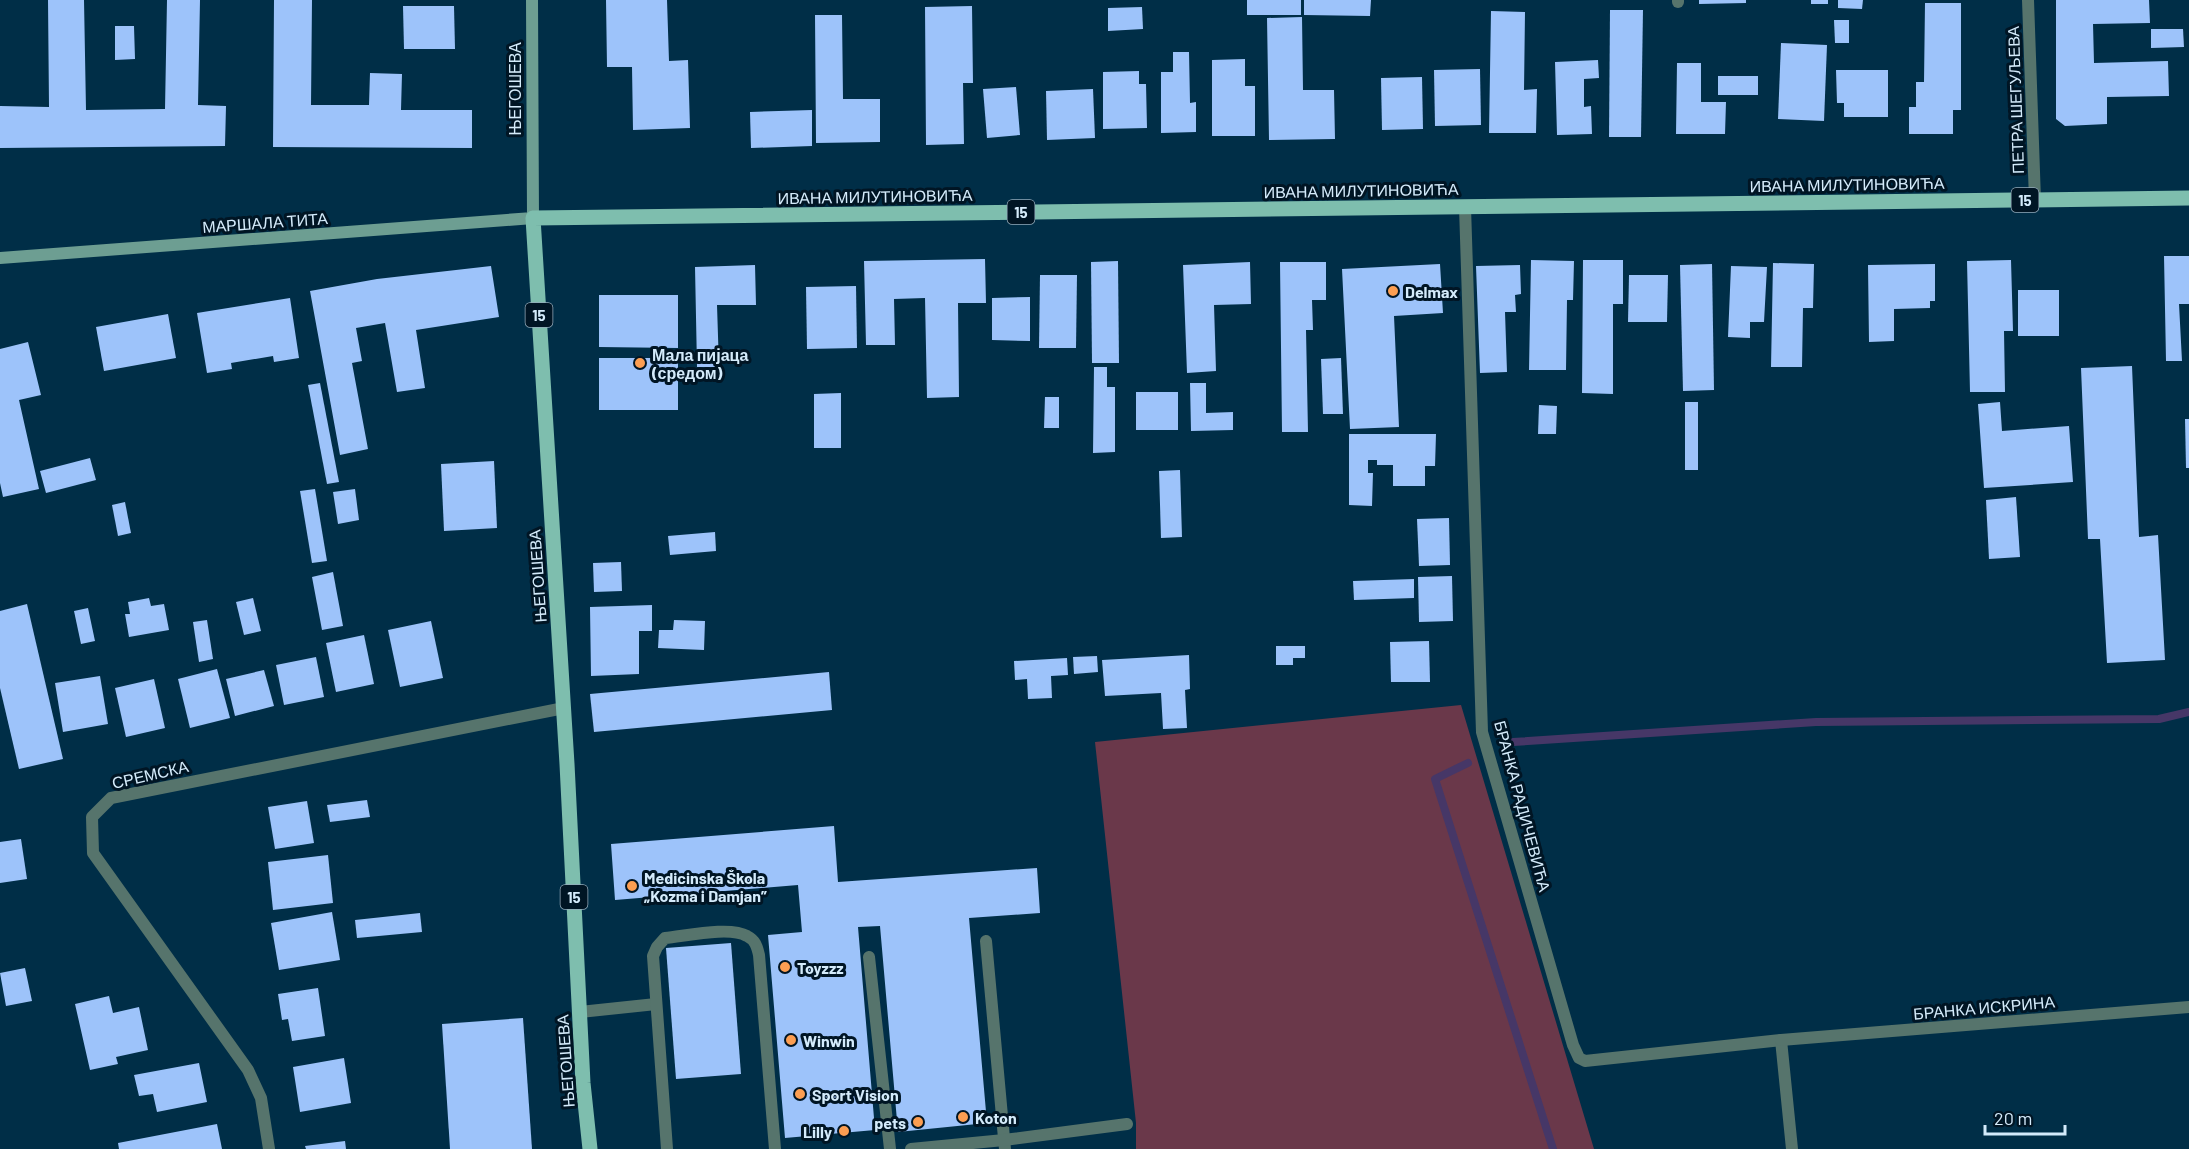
<svg xmlns="http://www.w3.org/2000/svg" width="2189" height="1149" viewBox="0 0 2189 1149" font-family="Barlow,sans-serif">
<style>
.green{fill:#6a384a}
.lines{fill:none;stroke-linecap:round;stroke-linejoin:round}
.stream{stroke:#463767;stroke-width:8}
.building{fill:#9dc3fa}
.street{stroke:#56746c;stroke-width:12}
.secondary{stroke:#6d9e92;stroke-width:12}
.primary{stroke:#7ebeae;stroke-width:15}
.poi-dot{fill:#fc9e52;stroke:#001524;stroke-width:2}
.labels{text-anchor:middle;dominant-baseline:central;stroke-width:6;stroke-linejoin:round;paint-order:stroke}
.shield{fill:#001524;stroke:#94abba;stroke-width:1.5}
.shield-label{font-size:15px;font-weight:bold;fill:#d4ebfb}
.street-label{font-size:16px;fill:#d4ebfb;stroke:#001524}
.poi-label{font-size:16px;font-weight:bold;fill:#d4ebfb;stroke:#001524;text-anchor:start}
</style>
<rect width="100%" height="100%" fill="#002e47"/>
<polygon class="green" points="1461,705 1594,1149 1136,1149 1136,1123 1095,742"/>
<g class="lines">
<g class="stream">
<polyline points="1509,744 1513,742 1816,722 2159,719 2189,712"/>
<polyline points="1468,763 1435,779 1553,1149"/>
</g>
</g>
<g class="building">
<polygon points="48,0 84,0 86,110 165,109 167,0 200,0 198,105 226,106 225,146 0,148 0,106 49,107"/>
<polygon points="274,0 312,0 311,105 369,105 370,73 402,74 401,110 472,110 472,148 273,147"/>
<polygon points="606,0 667,0 669,61 688,60 690,128 633,130 632,67 607,67"/>
<rect x="1247" y="0" width="54" height="15"/>
<polygon points="1304,0 1371,0 1370,16 1304,15"/>
<polygon points="1699,0 1746,0 1746,3 1699,4"/>
<rect x="1811" y="0" width="17" height="4"/>
<polygon points="1838,0 1863,0 1862,9 1838,8"/>
<polygon points="2056,0 2149,0 2150,23 2093,24 2094,63 2168,61 2169,96 2107,97 2107,124 2065,126 2056,119"/>
<polygon points="1925,3 1961,3 1961,110 1953,110 1953,134 1909,134 1909,107 1916,107 1916,82 1924,82"/>
<polygon points="403,6 454,6 455,49 404,49"/>
<polygon points="972,6 973,83 963,83 964,144 926,145 925,7"/>
<polygon points="1142,7 1143,29 1108,31 1108,8"/>
<polygon points="1610,10 1643,10 1641,137 1609,137"/>
<polygon points="1491,11 1525,12 1524,90 1537,89 1536,133 1489,133"/>
<polygon points="815,15 842,15 843,99 880,99 880,142 816,143"/>
<polygon points="1302,17 1303,90 1334,90 1335,139 1269,140 1267,18"/>
<polygon points="1834,20 1849,20 1849,43 1835,43"/>
<polygon points="115,26 134,26 135,59 115,60"/>
<polygon points="2151,29 2183,29 2184,47 2151,48"/>
<polygon points="1781,43 1827,45 1824,121 1778,119"/>
<polygon points="1173,52 1189,52 1190,103 1196,102 1196,132 1161,133 1161,72 1173,72"/>
<polygon points="1245,59 1245,86 1255,86 1255,136 1212,136 1212,60"/>
<polygon points="1598,60 1599,78 1584,79 1584,107 1591,106 1592,134 1557,135 1555,62"/>
<polygon points="1677,63 1701,63 1701,102 1726,102 1725,134 1676,134"/>
<polygon points="1480,69 1481,125 1435,126 1434,70"/>
<polygon points="1836,70 1888,70 1888,117 1844,117 1844,103 1837,103"/>
<polygon points="1139,71 1139,84 1146,84 1147,128 1103,129 1103,72"/>
<rect x="1718" y="76" width="40" height="19"/>
<polygon points="1422,77 1423,129 1382,130 1381,78"/>
<polygon points="1016,87 1020,135 987,138 983,89"/>
<polygon points="1093,89 1095,138 1047,140 1046,91"/>
<polygon points="812,110 812,146 751,148 750,112"/>
<polygon points="2164,256 2189,256 2189,304 2179,304 2182,361 2166,361"/>
<polygon points="985,259 986,303 958,303 959,397 927,398 925,298 894,299 895,345 866,345 864,261"/>
<polygon points="1531,260 1574,261 1573,300 1567,300 1566,370 1529,370"/>
<polygon points="1583,260 1623,260 1623,304 1613,304 1613,394 1582,393"/>
<polygon points="2011,260 2013,331 2004,331 2005,392 1970,392 1967,261"/>
<polygon points="1118,261 1119,363 1092,363 1091,262"/>
<polygon points="1250,262 1251,304 1214,305 1216,371 1187,373 1183,265"/>
<polygon points="1280,262 1326,262 1326,300 1312,300 1313,330 1306,330 1308,432 1282,432"/>
<polygon points="1773,263 1814,264 1813,308 1803,308 1802,367 1771,367"/>
<polygon points="1440,264 1443,313 1394,316 1399,427 1350,429 1342,269"/>
<polygon points="1712,264 1714,390 1683,391 1680,265"/>
<polygon points="1935,264 1935,301 1930,301 1930,308 1894,309 1894,341 1869,342 1868,265"/>
<polygon points="755,265 756,305 717,305 719,367 697,367 695,267"/>
<polygon points="1520,265 1521,294 1515,295 1516,312 1505,312 1507,372 1480,373 1476,266"/>
<polygon points="491,266 499,317 416,330 425,388 397,392 385,323 356,328 362,361 352,363 368,449 340,455 310,291 377,279"/>
<polygon points="1731,266 1767,267 1764,322 1750,322 1750,338 1728,337"/>
<polygon points="1040,275 1077,275 1076,348 1039,348"/>
<polygon points="1629,275 1668,275 1667,322 1628,322"/>
<polygon points="856,286 857,348 807,349 806,287"/>
<rect x="2018" y="290" width="41" height="46"/>
<polygon points="599,295 678,295 678,348 599,347"/>
<polygon points="1030,297 1030,341 992,340 992,298"/>
<polygon points="290,298 299,358 274,362 273,356 231,363 232,369 207,373 197,313"/>
<polygon points="168,314 176,358 104,371 96,327"/>
<polygon points="28,342 41,395 19,400 39,489 3,497 0,483 0,349"/>
<rect x="599" y="358" width="79" height="52"/>
<polygon points="1341,358 1343,414 1323,414 1321,359"/>
<polygon points="2132,366 2139,537 2158,535 2165,660 2107,663 2100,539 2088,539 2081,368"/>
<polygon points="1094,367 1107,367 1107,387 1115,387 1115,452 1093,453"/>
<polygon points="320,383 339,482 327,484 308,385"/>
<polygon points="1190,383 1206,383 1206,413 1233,412 1233,430 1191,431"/>
<rect x="1136" y="392" width="42" height="38"/>
<polygon points="841,393 841,448 814,448 814,394"/>
<polygon points="1045,397 1059,397 1059,428 1044,428"/>
<rect x="1685" y="402" width="13" height="68"/>
<polygon points="2000,402 2002,431 2069,426 2073,482 1984,488 1978,404"/>
<polygon points="1539,405 1557,406 1556,434 1538,434"/>
<polygon points="2185,419 2189,419 2189,468 2186,468"/>
<polygon points="1349,434 1436,434 1435,466 1425,466 1425,486 1393,486 1393,465 1377,465 1377,460 1368,460 1368,473 1373,473 1372,506 1349,505"/>
<polygon points="90,458 96,480 46,493 40,471"/>
<polygon points="494,461 497,528 444,531 441,464"/>
<polygon points="1180,470 1182,537 1161,538 1159,471"/>
<polygon points="315,489 327,561 312,563 300,491"/>
<polygon points="355,489 359,520 338,524 333,492"/>
<polygon points="2016,497 2020,557 1989,559 1986,500"/>
<polygon points="125,502 131,533 118,536 112,505"/>
<polygon points="1449,518 1450,565 1419,566 1417,519"/>
<polygon points="715,532 716,551 670,555 668,536"/>
<polygon points="621,562 622,591 594,592 593,563"/>
<polygon points="333,572 343,626 322,630 312,577"/>
<polygon points="1452,576 1453,621 1419,622 1418,577"/>
<polygon points="1414,579 1414,598 1354,600 1353,581"/>
<polygon points="149,598 151,606 164,604 169,630 129,637 125,614 130,614 128,602"/>
<polygon points="253,598 261,631 244,635 236,602"/>
<polygon points="27,604 63,759 19,769 0,688 0,611"/>
<polygon points="652,605 652,631 639,631 639,674 591,676 590,607"/>
<polygon points="88,608 95,641 81,644 74,611"/>
<polygon points="207,620 213,659 199,662 193,622"/>
<polygon points="674,620 705,621 704,650 658,648 659,630 673,630"/>
<polygon points="431,621 443,678 400,687 388,630"/>
<polygon points="364,635 374,684 336,692 326,643"/>
<polygon points="1429,641 1430,682 1391,682 1390,642"/>
<polygon points="1276,646 1305,646 1305,658 1293,658 1293,665 1276,665"/>
<polygon points="1189,655 1190,689 1185,690 1187,728 1163,729 1161,693 1105,696 1102,660"/>
<polygon points="1097,656 1098,672 1074,674 1073,657"/>
<polygon points="316,657 324,697 284,705 276,665"/>
<polygon points="1067,658 1068,675 1051,676 1052,698 1028,699 1027,679 1015,680 1014,661"/>
<polygon points="217,669 230,718 190,728 178,679"/>
<polygon points="264,670 274,706 235,716 226,679"/>
<polygon points="829,672 832,710 594,732 590,694"/>
<polygon points="100,676 108,724 63,732 55,683"/>
<polygon points="154,679 165,728 126,737 115,688"/>
<polygon points="367,800 370,817 330,822 327,805"/>
<polygon points="307,801 314,843 275,849 268,807"/>
<polygon points="834,826 838,882 1037,868 1040,913 969,918 987,1123 898,1132 880,926 858,927 875,1130 785,1138 768,935 802,932 798,885 615,900 611,844"/>
<polygon points="21,839 27,879 0,883 0,842"/>
<polygon points="328,855 333,903 273,910 268,862"/>
<polygon points="332,912 340,960 279,970 271,923"/>
<polygon points="420,913 422,932 357,938 355,920"/>
<polygon points="731,943 741,1074 676,1079 666,948"/>
<polygon points="25,968 32,1001 6,1006 0,973"/>
<polygon points="318,988 325,1036 292,1041 288,1019 282,1020 278,994"/>
<polygon points="109,996 113,1013 139,1007 148,1050 116,1057 118,1064 90,1070 75,1004"/>
<polygon points="523,1018 532,1149 450,1149 442,1024"/>
<polygon points="344,1058 351,1103 300,1112 293,1067"/>
<polygon points="199,1063 207,1102 157,1112 153,1094 139,1096 134,1075"/>
<polygon points="217,1124 222,1149 119,1149 118,1143"/>
<polygon points="345,1141 346,1149 306,1149 305,1146"/>
</g>
<g class="lines">
<g class="street">
<polyline points="2028,0 2035,200"/>
<polyline points="1678,2 1678,0"/>
<polyline points="1465,207 1482,732 1573,1045 1579,1058 1585,1061 1781,1040 1792,1149"/>
<polyline points="986,941 1005,1149"/>
<polyline points="869,957 890,1149"/>
<polyline points="580,1012 656,1004"/>
<polyline points="1781,1040 2189,1007"/>
<polyline points="269,1149 261,1098 248,1070 93,853 92,817 111,798 564,708"/>
<path d="M667,1149L653,956L657,947L665,938C686,936 730,926 747,936C755,940 757,946 759,955L775,1149"/>
<polyline points="911,1149 1004,1140 1127,1124"/>
</g>
<polyline class="secondary" points="0,258 533,218 532,0"/>
<polyline class="primary" points="590,1149 583,1083 567,764 533,218 2189,198"/>
</g>
<g class="poi-dot">
<circle cx="1393" cy="291" r="6"/>
<circle cx="640" cy="363" r="6"/>
<circle cx="632" cy="886" r="6"/>
<circle cx="785" cy="967" r="6"/>
<circle cx="791" cy="1040" r="6"/>
<circle cx="800" cy="1094" r="6"/>
<circle cx="963" cy="1117" r="6"/>
<circle cx="918" cy="1122" r="6"/>
<circle cx="844" cy="1131" r="6"/>
</g>
<g class="labels">
<g class="shield">
<rect x="2011.5" y="188" width="27" height="24" rx="4.5"/>
<rect x="1007.5" y="200" width="27" height="24" rx="4.5"/>
<rect x="525.5" y="303" width="27" height="24" rx="4.5"/>
<rect x="560.5" y="885" width="27" height="24" rx="4.5"/>
</g>
<g class="shield-label">
<text x="2025" y="200">15</text>
<text x="1021" y="212">15</text>
<text x="539" y="315">15</text>
<text x="574" y="897">15</text>
</g>
<g class="street-label">
<text transform="translate(514 89) rotate(-90)">ЊЕГОШЕВА</text>
<text transform="translate(2015 100) rotate(-92)">ПЕТРА ШЕГУЉЕВА</text>
<text transform="translate(1847 184) rotate(-1)">ИВАНА МИЛУТИНОВИЋА</text>
<text transform="translate(1361 190) rotate(-1)">ИВАНА МИЛУТИНОВИЋА</text>
<text transform="translate(875 196) rotate(-1)">ИВАНА МИЛУТИНОВИЋА</text>
<text transform="translate(265 222) rotate(-4)">МАРШАЛА ТИТА</text>
<text transform="translate(537 576) rotate(-94)">ЊЕГОШЕВА</text>
<text transform="translate(150 774) rotate(-13)">СРЕМСКА</text>
<text transform="translate(1523 806) rotate(75)">БРАНКА РАДИЧЕВИЋА</text>
<text transform="translate(1984 1007) rotate(-5)">БРАНКА ИСКРИНА</text>
<text transform="translate(565 1061) rotate(-94)">ЊЕГОШЕВА</text>
</g>
<g class="poi-label">
<text x="1405" y="291">Delmax</text>
<text x="652" y="354">Мала пијаца<tspan x="652" dy="18">(средом)</tspan></text>
<text x="644" y="877">Medicinska Škola<tspan x="644" dy="18">„Kozma i Damjan”</tspan></text>
<text x="797" y="967">Toyzzz</text>
<text x="803" y="1040">Winwin</text>
<text x="812" y="1094">Sport Vision</text>
<text x="975" y="1117">Koton</text>
<text x="906" y="1122" text-anchor="end">pets</text>
<text x="832" y="1131" text-anchor="end">Lilly</text>
</g>
</g>
<path d="M1985 1125v9h80v-9" fill="none" stroke="#d4ebfb" stroke-width="3"/>
<text x="1994" y="1125" font-size="18" fill="#d4ebfb" stroke="#001524" stroke-width="4.5" paint-order="stroke">20 m</text>
</svg>
